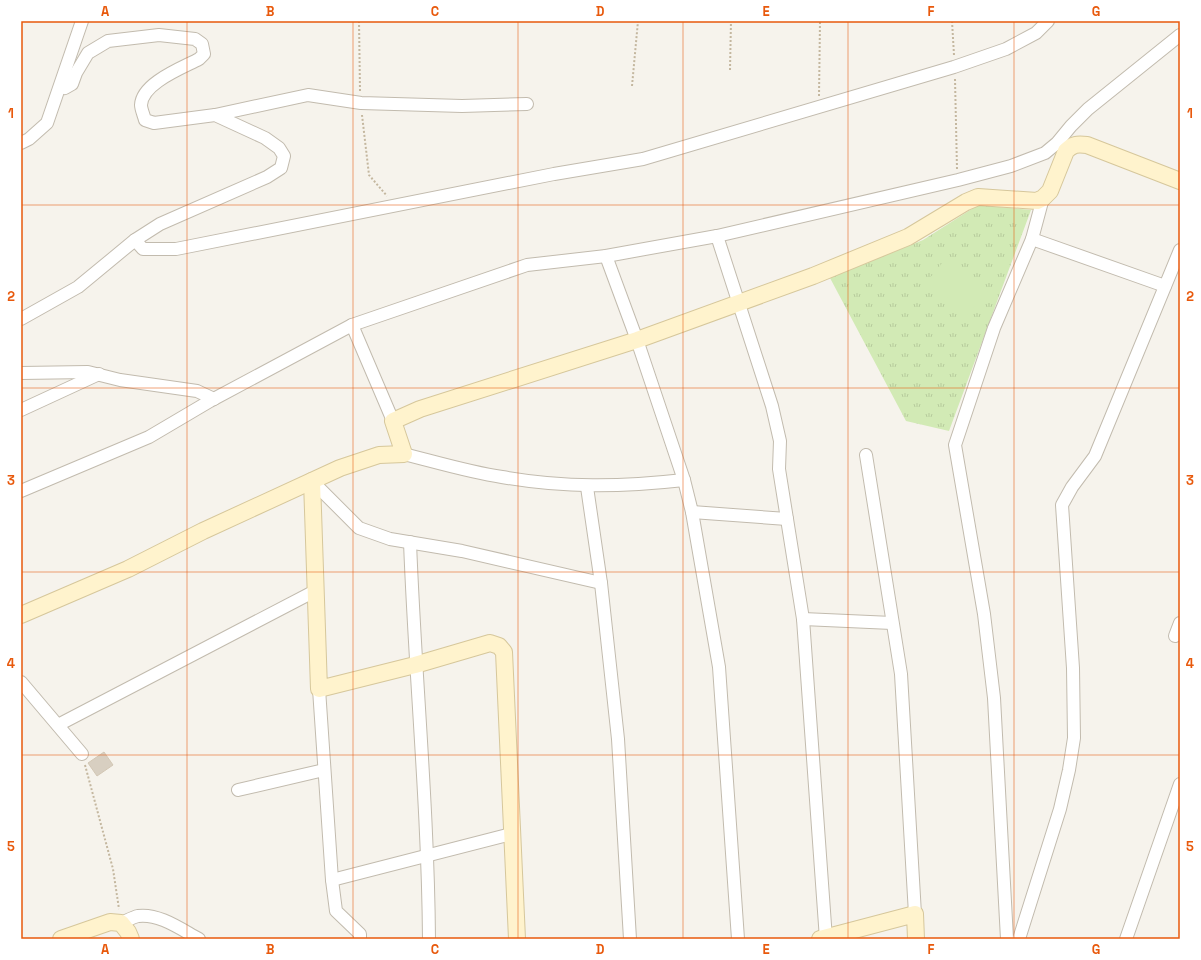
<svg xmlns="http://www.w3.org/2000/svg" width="1201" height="960" viewBox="0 0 1201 960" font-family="'Space Grotesk',sans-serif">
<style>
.grass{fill:url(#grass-tufts)}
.garden{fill:#d2eab5}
.building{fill:#d8cfc1;stroke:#d3c7b4}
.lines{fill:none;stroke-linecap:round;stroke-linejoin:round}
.street-casing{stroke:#c2bbae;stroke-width:14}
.secondary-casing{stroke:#d6c79b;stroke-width:18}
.path{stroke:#c4b79f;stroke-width:2;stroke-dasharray:2 2;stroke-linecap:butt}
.street{stroke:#fff;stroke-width:12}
.secondary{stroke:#fff3cd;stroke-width:16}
.grid{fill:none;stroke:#e8590c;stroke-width:1;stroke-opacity:0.55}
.neatline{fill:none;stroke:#e8590c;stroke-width:1.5}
.grid-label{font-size:13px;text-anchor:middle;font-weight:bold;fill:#e8590c}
</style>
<defs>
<pattern id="grass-tufts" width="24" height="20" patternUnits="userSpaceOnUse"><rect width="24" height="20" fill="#d2eab5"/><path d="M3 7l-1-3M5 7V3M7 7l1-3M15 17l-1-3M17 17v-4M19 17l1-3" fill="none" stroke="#b6ca9c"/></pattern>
</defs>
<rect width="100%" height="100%" fill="#f6f3ec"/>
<polygon class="grass" points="978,205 1031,210 949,431 906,421 830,278 923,240"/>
<polygon class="garden" points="948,256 988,291 967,315 928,280"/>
<polygon class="building" points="104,752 113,765 97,776 88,763"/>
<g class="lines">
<g class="street-casing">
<g id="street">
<polyline points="215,115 308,95 361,103 462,106 527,104"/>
<polyline points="21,143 29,139 47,123 82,21"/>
<polyline points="717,236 772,406 780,441 779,469 803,619 826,939"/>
<polyline points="1032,239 1165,286"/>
<polyline points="135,240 143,249 176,249 554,174 643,159 954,67 1006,49 1036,33 1048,21"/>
<polyline points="606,256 637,340 684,480 692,512 719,667 738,939"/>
<path d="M21,319L78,287L135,240L160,224L267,177L281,168L284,156L279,148L265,138L215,115L154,123L145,120C144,116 141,109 141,105C142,83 182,68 199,59L204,54L202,44L195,39L159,35L108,41L88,53L76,73L72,84L65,88L61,84"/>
<polyline points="352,325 393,421"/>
<polyline points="21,373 88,372 120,380 197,391 214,399"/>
<polyline points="21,410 99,374"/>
<path d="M404,454C436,462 469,472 502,477C564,488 621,487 684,480"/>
<polyline points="866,455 901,674 915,914"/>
<polyline points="312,481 359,528 390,539 462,551 601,583"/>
<polyline points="587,487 601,583 618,739 630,939"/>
<polyline points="21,491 149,437 210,401 352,325 527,265 606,256 717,236 958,180 1011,166 1045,153 1057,143 1071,126 1088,109 1180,35"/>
<polyline points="692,512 787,519"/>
<path d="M410,542C415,675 428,807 429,939"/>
<polyline points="803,619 892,623"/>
<polyline points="1175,636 1180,623"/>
<polyline points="21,682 82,754"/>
<polyline points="319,689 332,880 336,911 360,934 360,939"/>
<polyline points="58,725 315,591"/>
<polyline points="238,790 324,770"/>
<polyline points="332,880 511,834"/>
<path d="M121,923C126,921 133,917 138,916C159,913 182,930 199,939"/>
<polyline points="1007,939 994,698 984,614 955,445 994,328 1032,239 1043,198"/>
<polyline points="1019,939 1060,809 1069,770 1074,738 1073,668 1062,505 1072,487 1095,456 1180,250"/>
<polyline points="1126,939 1180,784"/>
</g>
</g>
<g class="secondary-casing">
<g id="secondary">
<polyline points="312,481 319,689 415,665 490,643 499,646 504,652 517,939"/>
<path d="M21,615L128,569L203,531L340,468L379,455L404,454L393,421L420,409L637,340L813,276L908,237L966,202L978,197L1037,201L1043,198L1050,191L1066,151C1073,144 1077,144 1087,145L1180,181"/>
<polyline points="61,939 110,922 121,923 128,932 131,939"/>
<polyline points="820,939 915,914 916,939"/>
</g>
</g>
<g class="path">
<polyline points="359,21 360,91"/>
<polyline points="952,21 954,55"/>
<polyline points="730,70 731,21"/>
<polyline points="955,79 957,169"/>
<polyline points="632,86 638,21"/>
<polyline points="819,96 820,21"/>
<polyline points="362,115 369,175 387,196"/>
<polyline points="85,765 113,869 119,909"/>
</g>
<use href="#street" class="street"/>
<use href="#secondary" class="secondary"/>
</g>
<path class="grid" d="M187,21V939M353,21V939M518,21V939M683,21V939M848,21V939M1014,21V939M21,205H1180M21,388H1180M21,572H1180M21,755H1180"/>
<rect width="1201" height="960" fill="none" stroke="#ffffff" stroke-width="44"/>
<rect x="22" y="22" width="1157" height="916" class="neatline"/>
<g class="grid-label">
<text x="105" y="16">A</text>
<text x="270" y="16">B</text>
<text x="435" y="16">C</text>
<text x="600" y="16">D</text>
<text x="766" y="16">E</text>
<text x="931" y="16">F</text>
<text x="1096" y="16">G</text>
<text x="11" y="118">1</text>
<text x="1190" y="118">1</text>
<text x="11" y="301">2</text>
<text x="1190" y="301">2</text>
<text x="11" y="485">3</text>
<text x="1190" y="485">3</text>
<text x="11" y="668">4</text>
<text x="1190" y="668">4</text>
<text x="11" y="851">5</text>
<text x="1190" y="851">5</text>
<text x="105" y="954">A</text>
<text x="270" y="954">B</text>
<text x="435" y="954">C</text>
<text x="600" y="954">D</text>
<text x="766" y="954">E</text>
<text x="931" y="954">F</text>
<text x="1096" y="954">G</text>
</g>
</svg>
